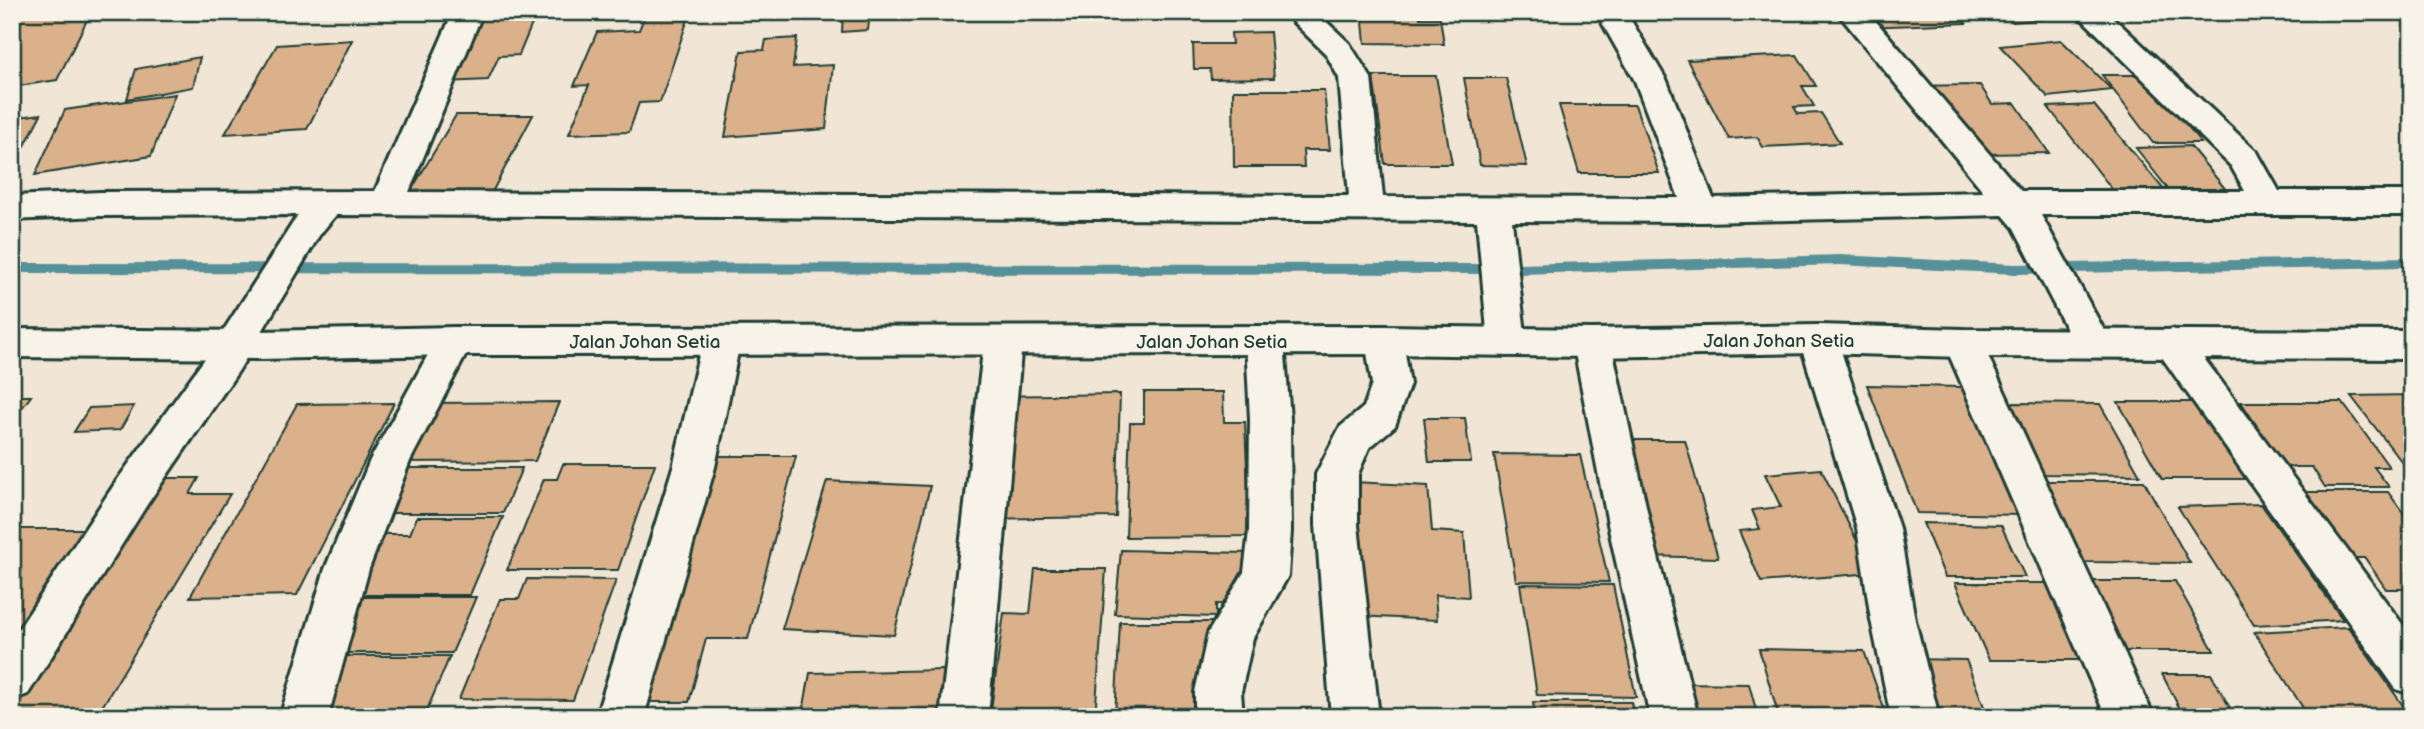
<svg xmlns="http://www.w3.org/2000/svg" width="2424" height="729" viewBox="0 0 2424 729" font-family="'Balsamiq Sans',sans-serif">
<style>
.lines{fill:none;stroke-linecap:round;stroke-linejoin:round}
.stream{fill:#579098;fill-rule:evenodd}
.building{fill:#dab18b;stroke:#1f3d34;stroke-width:2}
.minor-casing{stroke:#1f3d34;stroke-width:6}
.major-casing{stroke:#1f3d34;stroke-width:6}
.minor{fill:#f7f3e8;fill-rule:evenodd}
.major{fill:#f7f3e8;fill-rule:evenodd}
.labels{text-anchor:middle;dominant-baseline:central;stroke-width:5;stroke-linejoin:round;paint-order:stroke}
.street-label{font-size:19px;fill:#1f3d34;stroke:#f7f3e8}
</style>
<rect width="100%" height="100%" fill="#f1e6d5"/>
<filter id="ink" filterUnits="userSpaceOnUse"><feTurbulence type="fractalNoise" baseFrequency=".0143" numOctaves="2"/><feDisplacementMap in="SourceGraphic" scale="14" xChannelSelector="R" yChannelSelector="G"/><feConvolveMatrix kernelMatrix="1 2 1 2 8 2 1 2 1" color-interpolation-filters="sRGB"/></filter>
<g filter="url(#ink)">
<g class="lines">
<polygon class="stream" points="1840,255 2016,264 2412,257 2412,267 2016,274 1840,265 1518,274 12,273 12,263 1518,264"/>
</g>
<g class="building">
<polygon points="12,12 91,12 57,80 12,87"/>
<polygon points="478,12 537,12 519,55 499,56 488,80 446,82"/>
<polygon points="843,12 870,12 868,30 842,32"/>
<polygon points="1362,12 1419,12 1420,18 1440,18 1444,44 1365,43"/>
<polygon points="1855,12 1958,12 1966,23 1865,27"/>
<polygon points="2005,12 2071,12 2074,16 2013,22"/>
<polygon points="690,13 660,102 639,103 629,132 569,134 589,85 574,86 597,32 639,30 645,15"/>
<polygon points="1270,32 1274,78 1211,79 1210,69 1194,69 1193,44 1232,44 1231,33"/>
<polygon points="797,38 793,67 833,65 826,129 725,137 741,51 764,50 766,40"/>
<polygon points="352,40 307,129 225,134 277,45"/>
<polygon points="2061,40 2112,90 2048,97 2000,46"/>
<polygon points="1797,55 1816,86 1802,86 1814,106 1794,107 1798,114 1821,113 1840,143 1763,147 1757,137 1729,139 1687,60"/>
<polygon points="200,57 193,87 127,99 136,69"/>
<polygon points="2102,75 2148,75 2201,143 2153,143"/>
<polygon points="1373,76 1436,76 1452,164 1385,164"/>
<polygon points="1464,78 1506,78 1527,166 1480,165"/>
<polygon points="1980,85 1992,104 2015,103 2049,153 1984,154 1967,127 1940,128 1904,86"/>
<polygon points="1233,90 1324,90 1330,150 1303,150 1304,167 1234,167"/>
<polygon points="175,94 151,156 35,175 65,110"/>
<polygon points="1559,105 1635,105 1659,173 1579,173"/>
<polygon points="2094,105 2169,196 2119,198 2048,107"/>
<polygon points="41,114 21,153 12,154 12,118"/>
<polygon points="456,115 533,115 491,194 409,194"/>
<polygon points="2190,146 2232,197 2175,198 2136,148"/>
<polygon points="1867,385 1962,387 2020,515 1917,513"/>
<polygon points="1144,392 1223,392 1224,422 1245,422 1250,536 1126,537 1130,423 1144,423"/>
<polygon points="1120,394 1116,517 981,519 995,396"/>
<polygon points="2412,395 2412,475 2351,396"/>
<polygon points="12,396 31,396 12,421"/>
<polygon points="559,402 535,461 403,462 431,403"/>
<polygon points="2118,402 2203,402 2252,479 2162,479"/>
<polygon points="2241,402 2342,402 2389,467 2374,467 2389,487 2325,487 2312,467 2284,467"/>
<polygon points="394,403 297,595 190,597 297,404"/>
<polygon points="2008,403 2100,404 2140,475 2043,474"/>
<polygon points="134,406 120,430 74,432 89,408"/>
<polygon points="1424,418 1465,418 1471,462 1429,462"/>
<polygon points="1619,440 1685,440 1718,558 1646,556"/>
<polygon points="1494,454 1580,455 1609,582 1516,581"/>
<polygon points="718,456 796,456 748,639 706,639 689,702 643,702"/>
<polygon points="563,464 655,464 618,570 507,570 544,479 557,479"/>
<polygon points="403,468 522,468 503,513 381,513"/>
<polygon points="1821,469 1873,573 1761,582 1739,531 1760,529 1752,510 1781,507 1765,474"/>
<polygon points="146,478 199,478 190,494 230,494 96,717 12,717 12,682"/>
<polygon points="827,481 930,486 894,635 782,629"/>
<polygon points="2044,481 2144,481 2190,563 2084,562"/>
<polygon points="1354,482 1428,486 1432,531 1464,533 1469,597 1435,595 1437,620 1357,616"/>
<polygon points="2297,492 2388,492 2412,525 2412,589 2386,589 2365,558 2341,558"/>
<polygon points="2261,504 2343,620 2254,625 2178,507"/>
<polygon points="417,517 503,517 470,595 345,595 376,534 410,534"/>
<polygon points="1923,523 2001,525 2025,577 1945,577"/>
<polygon points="12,529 85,529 12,638"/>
<polygon points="1121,550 1248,553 1248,605 1216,604 1216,617 1115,614"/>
<polygon points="1035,569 1106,569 1095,717 990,717 1004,613 1030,614"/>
<polygon points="527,579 616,580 573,700 459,699 500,599 519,599"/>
<polygon points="2086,581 2175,581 2214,651 2122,651"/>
<polygon points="1955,583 2058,583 2095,660 1989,660"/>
<polygon points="1520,584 1613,585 1636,697 1537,695"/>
<polygon points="356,597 476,597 452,653 328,653"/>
<polygon points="1120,622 1212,622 1211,717 1115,717"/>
<polygon points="2348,627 2411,717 2309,717 2254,632"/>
<polygon points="1759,649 1864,651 1887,717 1779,717"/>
<polygon points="337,656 450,656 424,717 307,717"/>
<polygon points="1908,659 1966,660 1988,717 1929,717"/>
<polygon points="944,670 938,717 802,717 810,673"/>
<polygon points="2162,674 2211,674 2235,717 2184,717"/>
<polygon points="1676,683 1749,684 1758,717 1685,717"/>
<polygon points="1533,702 1631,702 1634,717 1535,717"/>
<polygon points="455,710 607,711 605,717 452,717"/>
</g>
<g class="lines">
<g class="minor-casing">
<g id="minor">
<polygon points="453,12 483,12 409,192 1349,196 1339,78 1326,54 1283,12 1316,12 1349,43 1371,78 1383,197 1679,198 1635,81 1596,12 1626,12 1667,81 1713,198 1984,192 1837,12 1868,12 2021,191 2245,191 2231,166 2075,12 2107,12 2257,152 2279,191 2412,191 2412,215 2041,215 2111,343 2105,353 2092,357 2079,353 2014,228 2003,215 1701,222 1512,221 1526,342 1520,352 1507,356 1494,352 1488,342 1477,221 336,215 320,234 239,370 148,503 28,694 12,700 12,639 118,479 211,350 298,215 100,216 12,220 12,196 100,192 375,191"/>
<polygon points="1818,325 1831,329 1837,339 1899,528 1915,620 1939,717 1891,717 1871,620 1857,528 1799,339 1805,329"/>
<polygon points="1384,326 1397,330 1403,340 1410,384 1395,426 1369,448 1358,474 1358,525 1379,717 1331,717 1316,525 1316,474 1340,427 1364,407 1372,384 1365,340 1371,330"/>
<polygon points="454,327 467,331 473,341 410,461 369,569 328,717 280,717 325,569 370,460 441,331"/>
<polygon points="721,328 734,332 740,342 715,467 644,717 596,717 673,467 702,342 708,332"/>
<polygon points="1003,328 1016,332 1022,342 988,717 940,717 984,342 990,332"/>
<polygon points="1265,328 1278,332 1284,342 1290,419 1291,531 1288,576 1253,638 1241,692 1243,717 1195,717 1195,692 1208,633 1244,572 1249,531 1250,419 1246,342 1252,332"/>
<polygon points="1592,329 1605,333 1611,343 1651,529 1698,717 1650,717 1609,529 1573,343 1579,333"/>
<polygon points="1963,329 1976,333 1982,343 2154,717 2106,717 1944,343 1950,333"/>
<polygon points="2172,329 2185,333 2412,637 2412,695 2396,689 2159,353 2153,343 2159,333"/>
</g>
</g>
<g class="major-casing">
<polygon id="major" points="1818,325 1963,329 2412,331 2412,359 1963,357 1818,353 1592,357 1384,354 454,355 260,359 12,357 12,329 260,331 454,327 1384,326 1592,329"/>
</g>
<use href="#minor" class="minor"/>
<use href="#major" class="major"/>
</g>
</g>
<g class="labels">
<g class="street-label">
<text x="1779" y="341">Jalan Johan Setia</text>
<text x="645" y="342">Jalan Johan Setia</text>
<text x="1212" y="342">Jalan Johan Setia</text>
</g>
</g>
<rect width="2424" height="729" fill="none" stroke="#f7f3e8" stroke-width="42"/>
<rect x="21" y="21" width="2382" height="687" fill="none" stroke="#1f3d34" stroke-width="2.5" filter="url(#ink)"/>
</svg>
